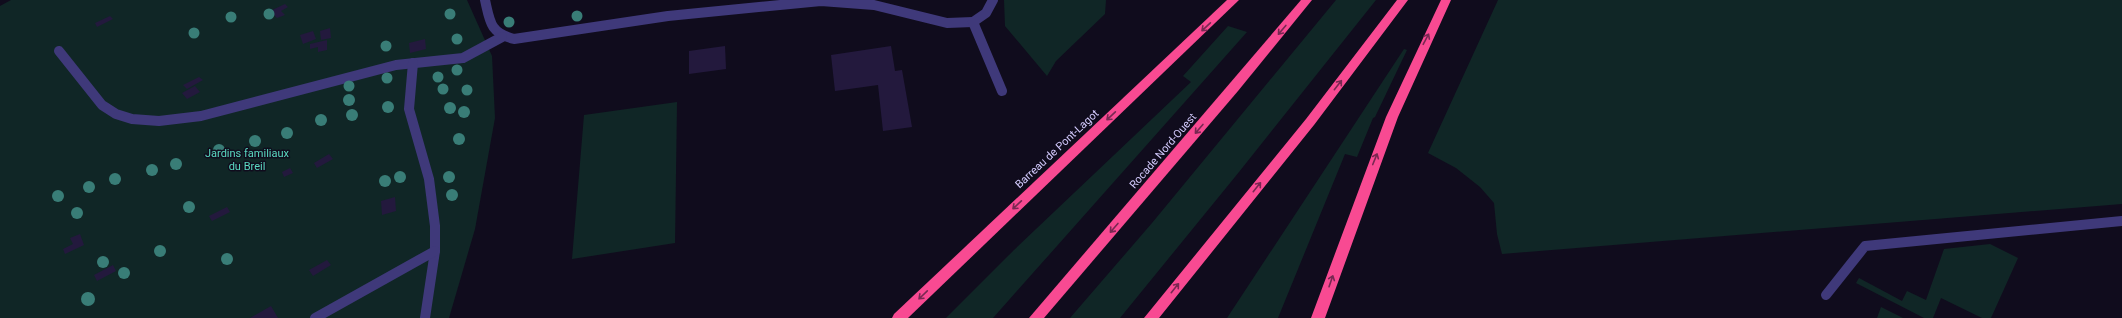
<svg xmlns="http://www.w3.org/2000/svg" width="2122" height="318" viewBox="0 0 2122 318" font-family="Roboto,sans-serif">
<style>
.green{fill:#102626}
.building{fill:#23193d}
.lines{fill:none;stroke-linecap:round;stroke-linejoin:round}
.minor{stroke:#3f397a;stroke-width:10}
.highway{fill:#f84a92;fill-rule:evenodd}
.tree{fill:#397d77}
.oneway{stroke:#782852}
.labels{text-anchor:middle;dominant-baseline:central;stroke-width:3;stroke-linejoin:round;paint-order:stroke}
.street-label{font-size:11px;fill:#d3cafd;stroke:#100c1d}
.park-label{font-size:11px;fill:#5ad9c1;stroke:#100c1d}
</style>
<rect width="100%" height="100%" fill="#100c1d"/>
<g class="green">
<polygon points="11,0 467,0 492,56 495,118 475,229 449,318 0,318 0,6"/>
<polygon points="1004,0 1106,0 1105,14 1056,61 1047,76 1005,26"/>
<polygon points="1336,0 1376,0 1239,172 1120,318 1070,318 1152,223"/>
<polygon points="1498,0 2122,0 2122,204 1502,254 1497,234 1494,203 1480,187 1456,168 1428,153"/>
<polygon points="1228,26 1247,32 993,318 946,318 1014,250 1191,82 1183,76"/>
<polygon points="1404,49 1407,50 1375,117 1373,118 1357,157 1345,154 1278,318 1227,318"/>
<polygon points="677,102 675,243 572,259 584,115"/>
<polygon points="1990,244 2018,258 1991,318 1982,318 1941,298 1933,318 1924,318 1856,283 1859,278 1902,301 1907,291 1926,300 1944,249"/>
<polygon points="1881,307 1903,318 1877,318"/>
</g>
<g class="building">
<polygon points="285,4 288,7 281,11 285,15 277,18 270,11"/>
<polygon points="110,16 113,19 97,27 95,23"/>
<polygon points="330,28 331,38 321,40 320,31"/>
<polygon points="313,31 316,39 303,44 300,35"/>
<polygon points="425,39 426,49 410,53 409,43"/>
<polygon points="327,40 327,50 318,52 318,47 310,49 310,44"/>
<polygon points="725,46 726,69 689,74 689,51"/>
<polygon points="891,46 895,71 902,70 912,127 883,131 878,85 835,91 831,55"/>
<polygon points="199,77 203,80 187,89 183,85"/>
<polygon points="195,86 200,92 187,99 182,93"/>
<polygon points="329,154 333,159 317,168 314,163"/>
<polygon points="290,168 293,173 284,177 282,172"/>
<polygon points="395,197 396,211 382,215 381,201"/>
<polygon points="227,207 230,212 212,221 209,216"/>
<polygon points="80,234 84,245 65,254 63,249 73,244 70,238"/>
<polygon points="327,260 331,265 313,276 309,270"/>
<polygon points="113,265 116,271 97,281 94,275"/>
<polygon points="271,306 278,318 250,318"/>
</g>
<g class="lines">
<g class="minor">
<path d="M485,0C490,22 490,33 514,39L668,16L821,1L874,5L947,23L973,22"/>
<polyline points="993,0 986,13 973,22 1002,91"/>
<polyline points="59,51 102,105 116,114 132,119 159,121 201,116 396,65 463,58 502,37"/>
<polyline points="413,63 409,109 429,179 435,226 435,251 425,318"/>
<polyline points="1826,295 1865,246 2122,221"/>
<polyline points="315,318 435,251"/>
</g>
<g class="highway">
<polygon points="1227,0 1239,0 908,318 892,318 894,314"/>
<polygon points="1301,0 1312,0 1238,91 1044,318 1029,318"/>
<polygon points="1397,0 1408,0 1314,125 1159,318 1144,318 1306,119"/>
<polygon points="1441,0 1451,0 1398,117 1325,318 1311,318 1386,117"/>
</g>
</g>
<g class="tree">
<circle cx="269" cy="14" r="5.5"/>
<circle cx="450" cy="14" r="5.5"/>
<circle cx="577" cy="16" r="5.5"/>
<circle cx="231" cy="17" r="5.5"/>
<circle cx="509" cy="22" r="5.5"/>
<circle cx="194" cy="33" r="5.5"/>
<circle cx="457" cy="39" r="5.5"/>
<circle cx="386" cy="46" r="5.5"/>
<circle cx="457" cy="70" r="5.5"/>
<circle cx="438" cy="77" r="5.5"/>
<circle cx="387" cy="78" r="5.5"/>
<circle cx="349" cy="86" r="5.5"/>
<circle cx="443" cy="89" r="5.5"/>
<circle cx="467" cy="90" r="5.5"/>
<circle cx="349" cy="100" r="6"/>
<circle cx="388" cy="107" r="6"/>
<circle cx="450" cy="108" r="6"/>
<circle cx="464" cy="112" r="6"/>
<circle cx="352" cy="115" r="6"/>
<circle cx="321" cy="120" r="6"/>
<circle cx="287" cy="133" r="6"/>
<circle cx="459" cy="139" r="6"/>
<circle cx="255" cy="141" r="6"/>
<circle cx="219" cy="150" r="6"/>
<circle cx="176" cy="164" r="6"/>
<circle cx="152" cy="170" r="6"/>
<circle cx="400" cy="177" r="6"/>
<circle cx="449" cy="177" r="6"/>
<circle cx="115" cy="179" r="6"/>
<circle cx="385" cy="181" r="6"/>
<circle cx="89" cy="187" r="6"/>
<circle cx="452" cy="195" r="6"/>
<circle cx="58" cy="196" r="6"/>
<circle cx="189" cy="207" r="6"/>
<circle cx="77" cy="213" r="6"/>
<circle cx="160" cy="251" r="6"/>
<circle cx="227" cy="259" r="6"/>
<circle cx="103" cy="262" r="6"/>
<circle cx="124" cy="273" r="6"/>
<circle cx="88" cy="299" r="7"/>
</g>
<defs><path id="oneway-shaft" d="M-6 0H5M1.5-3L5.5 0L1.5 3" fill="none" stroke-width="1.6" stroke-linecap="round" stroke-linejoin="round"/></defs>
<g class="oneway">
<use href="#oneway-shaft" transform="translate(1206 27) rotate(137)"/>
<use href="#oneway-shaft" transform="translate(1282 30) rotate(130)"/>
<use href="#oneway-shaft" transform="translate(1426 39) rotate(-62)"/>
<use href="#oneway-shaft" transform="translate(1338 85) rotate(-52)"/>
<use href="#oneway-shaft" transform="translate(1111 116) rotate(137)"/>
<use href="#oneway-shaft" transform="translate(1199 129) rotate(131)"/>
<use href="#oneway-shaft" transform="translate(1375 159) rotate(-68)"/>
<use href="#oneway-shaft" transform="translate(1257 187) rotate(-51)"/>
<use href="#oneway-shaft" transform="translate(1017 205) rotate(137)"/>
<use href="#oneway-shaft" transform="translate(1114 228) rotate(131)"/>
<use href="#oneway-shaft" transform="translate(1331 281) rotate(-71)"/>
<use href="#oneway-shaft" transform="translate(1175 288) rotate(-51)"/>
<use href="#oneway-shaft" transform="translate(923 295) rotate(136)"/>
</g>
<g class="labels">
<g class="street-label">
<text transform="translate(1057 149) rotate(-43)">Barreau de Pont-Lagot</text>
<text transform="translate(1163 151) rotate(-49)">Rocade Nord-Ouest</text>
</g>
<g class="park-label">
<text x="247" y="153">Jardins familiaux<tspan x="247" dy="13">du Breil</tspan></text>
</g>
</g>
</svg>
